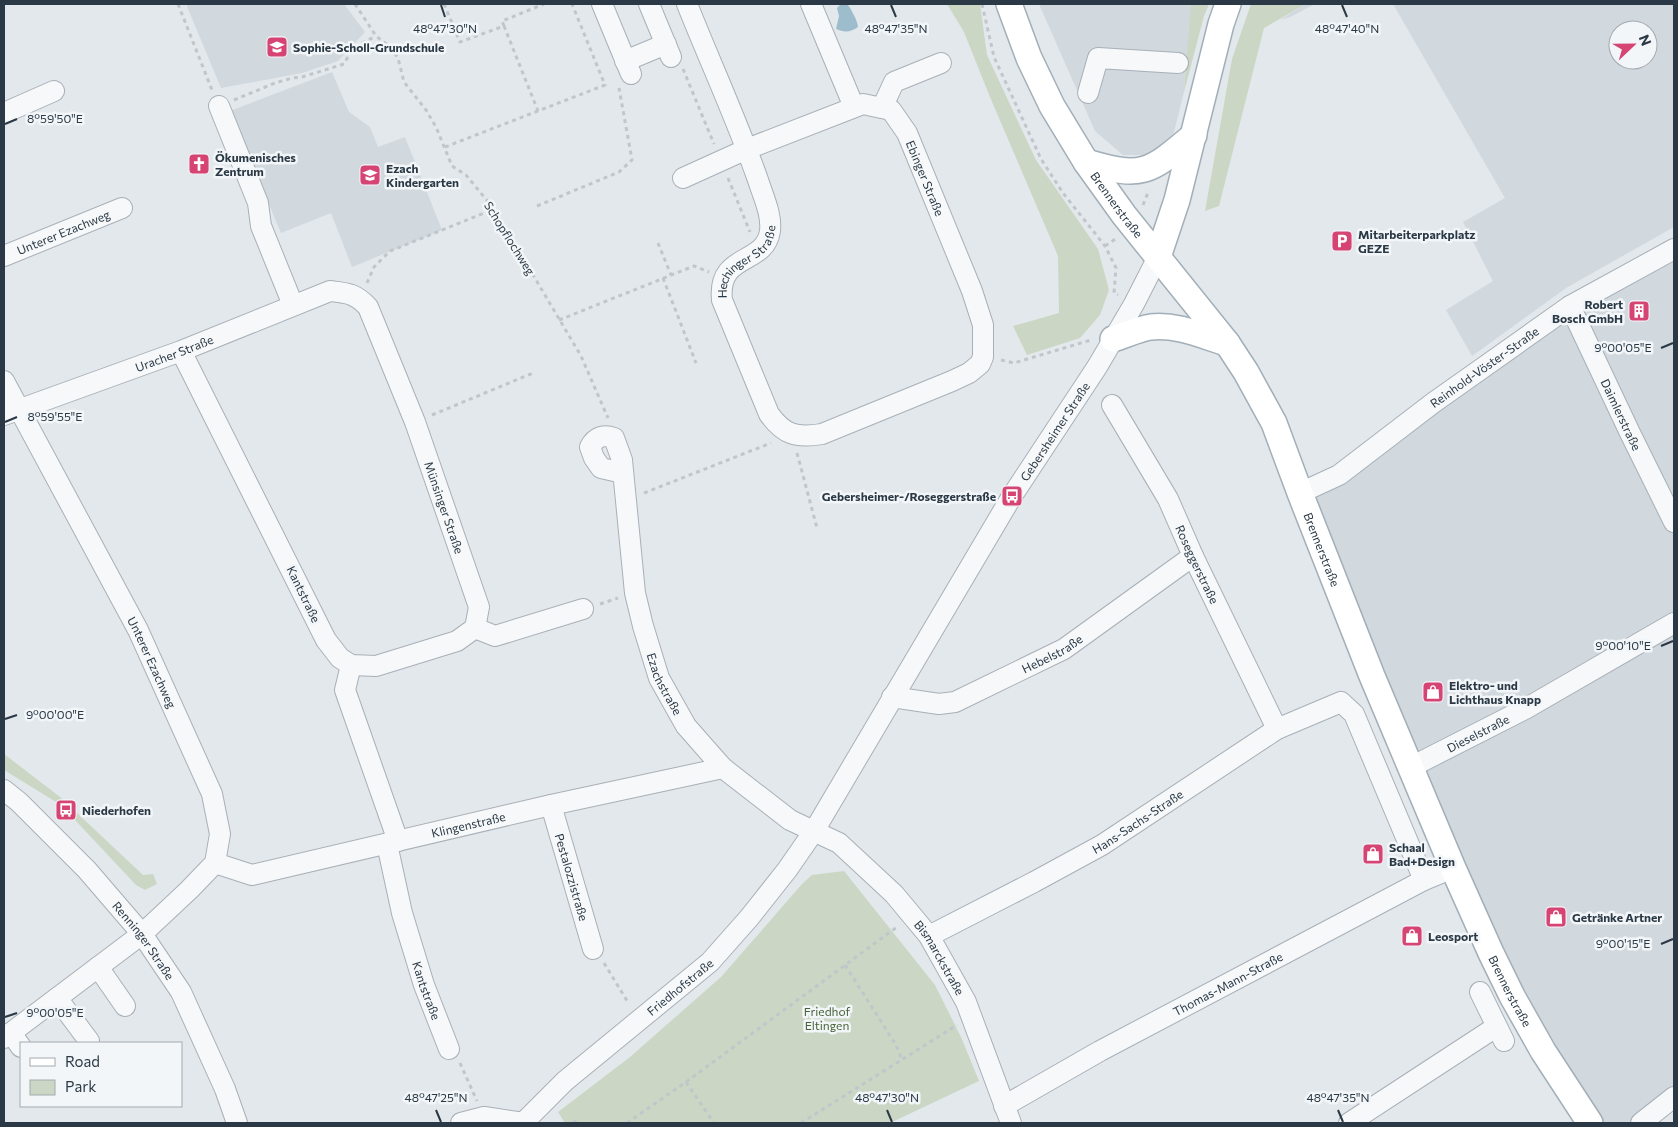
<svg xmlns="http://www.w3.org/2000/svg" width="1678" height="1127" viewBox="0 0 1678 1127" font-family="Commissioner,sans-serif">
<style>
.built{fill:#d1d8de;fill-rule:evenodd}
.green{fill:#ccd6c4}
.water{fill:#9dbdcd}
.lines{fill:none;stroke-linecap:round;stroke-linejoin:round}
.minor-casing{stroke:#a8b0b7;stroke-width:22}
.major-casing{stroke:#a2afb8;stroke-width:28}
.path{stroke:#c1c6cb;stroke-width:3;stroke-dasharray:4 4;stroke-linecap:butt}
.minor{stroke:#f6f8fa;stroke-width:20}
.major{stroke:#fff;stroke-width:25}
.ticks{fill:none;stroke:#2a3945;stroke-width:2}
.labels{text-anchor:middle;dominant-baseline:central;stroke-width:5;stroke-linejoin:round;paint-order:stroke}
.poi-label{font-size:12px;font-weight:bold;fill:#2a3945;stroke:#f3f6f9;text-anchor:start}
.street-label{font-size:12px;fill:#2a3945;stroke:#f3f6f9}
.park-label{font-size:12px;fill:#466236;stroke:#f3f6f9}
.ticks-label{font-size:12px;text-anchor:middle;fill:#2a3945;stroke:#f3f6f9;stroke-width:5;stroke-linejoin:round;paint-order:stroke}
</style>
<rect width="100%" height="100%" fill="#e3e8ec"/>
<g class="built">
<polygon points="186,4 344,4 365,32 338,61 302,73 221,88"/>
<polygon points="1039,4 1192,4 1184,92 1174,132 1164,151 1146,155 1123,155 1095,131"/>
<polygon points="1306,4 1315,4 1290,17 1280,20"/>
<path d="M1393,4H1674V227L1566,288L1472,356L1446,310L1493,281L1463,222L1505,198ZM1618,30H1648V60H1618Z"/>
<polygon points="332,72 349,112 370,127 378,147 405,137 442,230 352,267 331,213 281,233 230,111"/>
<polygon points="1674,249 1674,1097 1641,1123 1590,1123 1543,1051 1300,493 1433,403"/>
</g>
<g class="green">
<polygon points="947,4 980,4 987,55 1036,160 1098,249 1109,290 1100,315 1080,338 1027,355 1013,326 1059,313 1058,256 990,97 964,32"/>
<polygon points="1191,4 1209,4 1204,16 1184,92"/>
<polygon points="1251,4 1306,4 1264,28 1219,206 1205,211 1232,59"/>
<polygon points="4,754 60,797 143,875 153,874 157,884 145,890 136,885 61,805 4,770"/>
<polygon points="844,871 935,985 961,1037 979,1081 890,1123 565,1123 558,1112 630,1057 721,977 802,884 812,875"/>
</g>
<path class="water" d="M847,4C851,8 858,22 858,27C851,32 845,33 836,29L839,16L837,8L840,5Z"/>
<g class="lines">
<g class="minor-casing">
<g id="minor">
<polyline points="602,4 631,74"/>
<polyline points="649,4 671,57"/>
<polyline points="811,4 854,107"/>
<polyline points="625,61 666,44"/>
<polyline points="1088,93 1098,58 1178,63"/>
<polyline points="219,106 258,203 261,226 293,305"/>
<polyline points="882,108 894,82 941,63"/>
<polyline points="4,113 54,91"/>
<path id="s1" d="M683,178L747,149L863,104L891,110L907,133L972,291L983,325V357L980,364L969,373L952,381L822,434C796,438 784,435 769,414L722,300C717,252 765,266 770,231C772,214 763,196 758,180C737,120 710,62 687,4"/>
<path id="s2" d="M4,256L122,208"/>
<path id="s3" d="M1570,306L1630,433L1674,522"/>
<path id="s4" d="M4,381L138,630L212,794L220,834L215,863L189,890L142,934L4,1038"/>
<path id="s5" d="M1112,405L1168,499L1193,556L1277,729"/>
<path id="s6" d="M4,415L181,351L330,291C347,293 355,293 368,307L415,422L479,607L475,628L457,641L376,666L351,665L340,658L326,640L181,351"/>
<path id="s7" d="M623,473L601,468L594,458L590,447C595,437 603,434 614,438L622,460L635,593L643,626L659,678L686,726L723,768L790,820L839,843L894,894L929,936L966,1002L1011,1123"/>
<path id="s8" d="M1300,493L1339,475L1433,403L1570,306L1674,249"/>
<polyline points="475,628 495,636 583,609"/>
<polyline points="351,665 345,690 398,841"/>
<path id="s9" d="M892,697L939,704L955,702L1064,649L1193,556"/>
<path id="s10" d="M1411,767L1525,709L1674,623"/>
<path id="s11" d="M4,790L19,802L87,870L142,934L181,992L225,1089L237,1123"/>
<path id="s12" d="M551,805L593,949"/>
<path id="s13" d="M387,844L402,913L424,985L449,1049"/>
<path id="s14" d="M215,863L252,875L551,805L723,768"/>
<path id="s15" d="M929,936L1034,882L1102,845L1277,729L1341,702L1354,714L1424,880"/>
<polyline points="98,967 125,1006"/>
<polyline points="1480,992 1504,1041"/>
<polyline points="57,998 89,1041"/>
<polyline points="11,1033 21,1047"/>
<path id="s16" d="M1004,1106L1100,1051L1424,880L1453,868"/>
<polyline points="461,1123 484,1117 524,1123"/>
<path id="s17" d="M523,1123L565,1081L710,962L749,918L787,870L814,831L1012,496L1097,367L1134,304L1158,257"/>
<polyline points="1349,1123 1496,1027"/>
<polyline points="1641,1123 1674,1097"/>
</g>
</g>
<g class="major-casing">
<g id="major">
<path id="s18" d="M1009,4L1029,58L1052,106L1086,162L1124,215L1227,343L1246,372L1274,423L1300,493L1372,676L1453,868L1491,953L1512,996L1543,1051L1590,1123"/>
<path d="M1086,162C1143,179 1149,173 1194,135"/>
<polyline points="1158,257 1177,200 1221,24 1228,4"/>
<path d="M1113,339C1126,335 1138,329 1151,327C1177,324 1203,336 1227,343"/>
</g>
</g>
<g class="path">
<polyline points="178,4 212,90"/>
<polyline points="355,4 376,36 390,47 398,58 404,82 426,110 436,127 452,166 466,175 494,209 581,356 608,418"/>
<polyline points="444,4 460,42 504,26 538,111"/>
<polyline points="982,4 994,57 1041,159 1063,193 1105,246 1116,268 1114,293 1118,295"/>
<polyline points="504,26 502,21 544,4"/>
<polyline points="683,69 714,144"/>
<polyline points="234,100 275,83 292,78 302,77 344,64 350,53 360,44 376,36"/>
<polyline points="445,147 605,85 572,4"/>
<polyline points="728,178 750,232"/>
<polyline points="1143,205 1149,190"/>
<polyline points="537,206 619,172 632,160 619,88"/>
<polyline points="658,243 671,275"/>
<polyline points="1105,246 1117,238"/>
<polyline points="663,278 696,363"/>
<polyline points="367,283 374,267 390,251 494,209"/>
<polyline points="559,320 694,266 709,272"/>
<polyline points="1001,360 1014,363 1091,340"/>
<polyline points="432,415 533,373"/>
<polyline points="797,453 817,528"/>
<polyline points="644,493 771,443"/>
<polyline points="600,604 618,598"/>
<polyline points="604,963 629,1004"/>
<polyline points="845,965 896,1045 902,1060"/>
<polyline points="460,1063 477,1101"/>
<polyline points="686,1082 714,1123"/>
<polyline points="573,1123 577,1121 579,1123"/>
<polyline points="627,1123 686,1082 897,927"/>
<polyline points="801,1123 957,1025"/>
</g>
<use href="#minor" class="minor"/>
<use href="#major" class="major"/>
</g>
<path class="ticks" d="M441,5L445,17M891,5L896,17M1342,5L1347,17M5,124L17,119M1661,348L1673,343M5,422L17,417M1661,646L1673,641M5,719L17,715M1661,944L1673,939M5,1017L17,1013M436,1110L441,1122M887,1110L892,1122M1338,1110L1343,1122"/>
<defs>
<g id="school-square" transform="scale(1.125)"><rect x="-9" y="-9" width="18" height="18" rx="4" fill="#d54473" stroke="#f3f6f9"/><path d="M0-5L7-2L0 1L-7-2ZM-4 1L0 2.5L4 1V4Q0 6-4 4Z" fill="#fff"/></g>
<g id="church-square" transform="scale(1.125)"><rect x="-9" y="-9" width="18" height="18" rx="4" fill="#d54473" stroke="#f3f6f9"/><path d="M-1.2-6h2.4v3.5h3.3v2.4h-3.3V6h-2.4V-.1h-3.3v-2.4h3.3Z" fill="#fff"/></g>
<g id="parking-square" transform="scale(1.125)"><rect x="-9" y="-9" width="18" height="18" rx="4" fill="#d54473" stroke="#f3f6f9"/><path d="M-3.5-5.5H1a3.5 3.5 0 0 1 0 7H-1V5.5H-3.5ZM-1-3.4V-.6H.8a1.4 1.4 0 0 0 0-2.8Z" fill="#fff"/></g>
<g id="building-square" transform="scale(1.125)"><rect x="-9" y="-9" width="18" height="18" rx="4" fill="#d54473" stroke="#f3f6f9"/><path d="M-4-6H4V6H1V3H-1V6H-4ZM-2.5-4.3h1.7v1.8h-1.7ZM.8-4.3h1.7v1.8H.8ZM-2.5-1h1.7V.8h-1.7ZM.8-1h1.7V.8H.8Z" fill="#fff"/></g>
<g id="bus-square" transform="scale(1.125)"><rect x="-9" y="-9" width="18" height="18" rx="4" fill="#d54473" stroke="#f3f6f9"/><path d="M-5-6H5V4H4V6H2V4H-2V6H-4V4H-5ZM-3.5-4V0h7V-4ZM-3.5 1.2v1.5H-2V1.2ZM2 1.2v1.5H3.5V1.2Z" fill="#fff"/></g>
<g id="shop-square" transform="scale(1.125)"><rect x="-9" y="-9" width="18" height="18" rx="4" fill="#d54473" stroke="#f3f6f9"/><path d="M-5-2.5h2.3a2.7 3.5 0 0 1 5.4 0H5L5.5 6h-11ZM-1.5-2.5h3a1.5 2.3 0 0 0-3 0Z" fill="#fff"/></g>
</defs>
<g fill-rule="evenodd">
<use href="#school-square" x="277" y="47"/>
<use href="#church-square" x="199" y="164"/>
<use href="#school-square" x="370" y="175"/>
<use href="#parking-square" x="1342" y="241"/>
<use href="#building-square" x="1639" y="311"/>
<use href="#bus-square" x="1012" y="496"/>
<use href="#shop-square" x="1433" y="692"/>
<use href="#bus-square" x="66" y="810"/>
<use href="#shop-square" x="1373" y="854"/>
<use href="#shop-square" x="1556" y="917"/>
<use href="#shop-square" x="1412" y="936"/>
</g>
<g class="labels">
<g class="poi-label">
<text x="293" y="47">Sophie-Scholl-Grundschule</text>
<text x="215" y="157">Ökumenisches<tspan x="215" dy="14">Zentrum</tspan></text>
<text x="386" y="168">Ezach<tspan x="386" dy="14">Kindergarten</tspan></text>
<text x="1358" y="234">Mitarbeiterparkplatz<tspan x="1358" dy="14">GEZE</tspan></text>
<text x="1623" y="304" text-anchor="end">Robert<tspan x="1623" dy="14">Bosch GmbH</tspan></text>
<text x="996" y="496" text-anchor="end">Gebersheimer-/Roseggerstraße</text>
<text x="1449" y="685">Elektro- und<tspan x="1449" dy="14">Lichthaus Knapp</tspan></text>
<text x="82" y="810">Niederhofen</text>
<text x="1389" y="847">Schaal<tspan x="1389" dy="14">Bad+Design</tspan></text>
<text x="1572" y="917">Getränke Artner</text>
<text x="1428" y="936">Leosport</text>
</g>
<g class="street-label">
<text stroke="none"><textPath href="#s1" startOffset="300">Ebinger Straße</textPath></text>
<text stroke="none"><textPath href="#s18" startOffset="229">Brennerstraße</textPath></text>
<text stroke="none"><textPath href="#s2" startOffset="64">Unterer Ezachweg</textPath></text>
<text transform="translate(510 238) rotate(58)">Schopflochweg</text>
<text stroke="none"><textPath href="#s1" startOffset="904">Hechinger Straße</textPath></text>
<text stroke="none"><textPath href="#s6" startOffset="181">Uracher Straße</textPath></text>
<text stroke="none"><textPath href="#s8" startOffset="224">Reinhold-Vöster-Straße</textPath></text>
<text stroke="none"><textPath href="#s3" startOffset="120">Daimlerstraße</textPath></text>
<text stroke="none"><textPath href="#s17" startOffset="881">Gebersheimer Straße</textPath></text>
<text stroke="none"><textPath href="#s6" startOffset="606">Münsinger Straße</textPath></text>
<text stroke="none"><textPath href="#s18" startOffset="634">Brennerstraße</textPath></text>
<text stroke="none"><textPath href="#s5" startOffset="181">Roseggerstraße</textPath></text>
<text transform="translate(304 594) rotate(64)">Kantstraße</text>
<text stroke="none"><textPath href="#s9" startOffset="172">Hebelstraße</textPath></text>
<text stroke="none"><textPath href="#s4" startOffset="318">Unterer Ezachweg</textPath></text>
<text stroke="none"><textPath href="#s7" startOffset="328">Ezachstraße</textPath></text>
<text stroke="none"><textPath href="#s10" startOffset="75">Dieselstraße</textPath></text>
<text stroke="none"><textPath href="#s15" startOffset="238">Hans-Sachs-Straße</textPath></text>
<text stroke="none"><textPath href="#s14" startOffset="261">Klingenstraße</textPath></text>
<text stroke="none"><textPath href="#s12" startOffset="75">Pestalozzistraße</textPath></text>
<text stroke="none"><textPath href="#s11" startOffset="206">Renninger Straße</textPath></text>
<text stroke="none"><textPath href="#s7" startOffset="724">Bismarckstraße</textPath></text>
<text stroke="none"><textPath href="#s16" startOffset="255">Thomas-Mann-Straße</textPath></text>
<text stroke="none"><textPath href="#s17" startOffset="208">Friedhofstraße</textPath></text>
<text stroke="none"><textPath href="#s13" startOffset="152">Kantstraße</textPath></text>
<text stroke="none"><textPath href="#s18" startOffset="1114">Brennerstraße</textPath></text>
</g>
<g class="park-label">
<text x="827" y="1011">Friedhof<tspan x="827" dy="14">Eltingen</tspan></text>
</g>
</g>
<g class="ticks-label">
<text x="445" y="33">48°47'30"N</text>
<text x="896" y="33">48°47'35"N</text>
<text x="1347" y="33">48°47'40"N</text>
<text x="55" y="123">8°59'50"E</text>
<text x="1623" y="352">9°00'05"E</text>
<text x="55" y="421">8°59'55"E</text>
<text x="1623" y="650">9°00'10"E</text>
<text x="55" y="719">9°00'00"E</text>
<text x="1623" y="948">9°00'15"E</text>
<text x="55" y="1017">9°00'05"E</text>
<text x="436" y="1102">48°47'25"N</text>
<text x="887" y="1102">48°47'30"N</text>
<text x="1338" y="1102">48°47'35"N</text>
</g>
<rect width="1678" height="1127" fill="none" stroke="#2a3945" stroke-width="10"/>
<rect x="20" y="1042" width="162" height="65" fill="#f3f6f9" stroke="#a3aab1"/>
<rect x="30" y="1058" width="25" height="8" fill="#ffffff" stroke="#a3aab1"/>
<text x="65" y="1067" font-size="15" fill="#2a3945">Road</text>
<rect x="30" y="1080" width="25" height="15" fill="#ccd6c4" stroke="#a3aab1"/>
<text x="65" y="1092" font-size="15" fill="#2a3945">Park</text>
<g transform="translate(1633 45) rotate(68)"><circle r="24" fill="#f3f6f9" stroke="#a3aab1"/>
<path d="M0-4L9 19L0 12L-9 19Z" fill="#d54473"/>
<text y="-8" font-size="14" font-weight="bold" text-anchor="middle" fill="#2a3945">N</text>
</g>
</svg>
